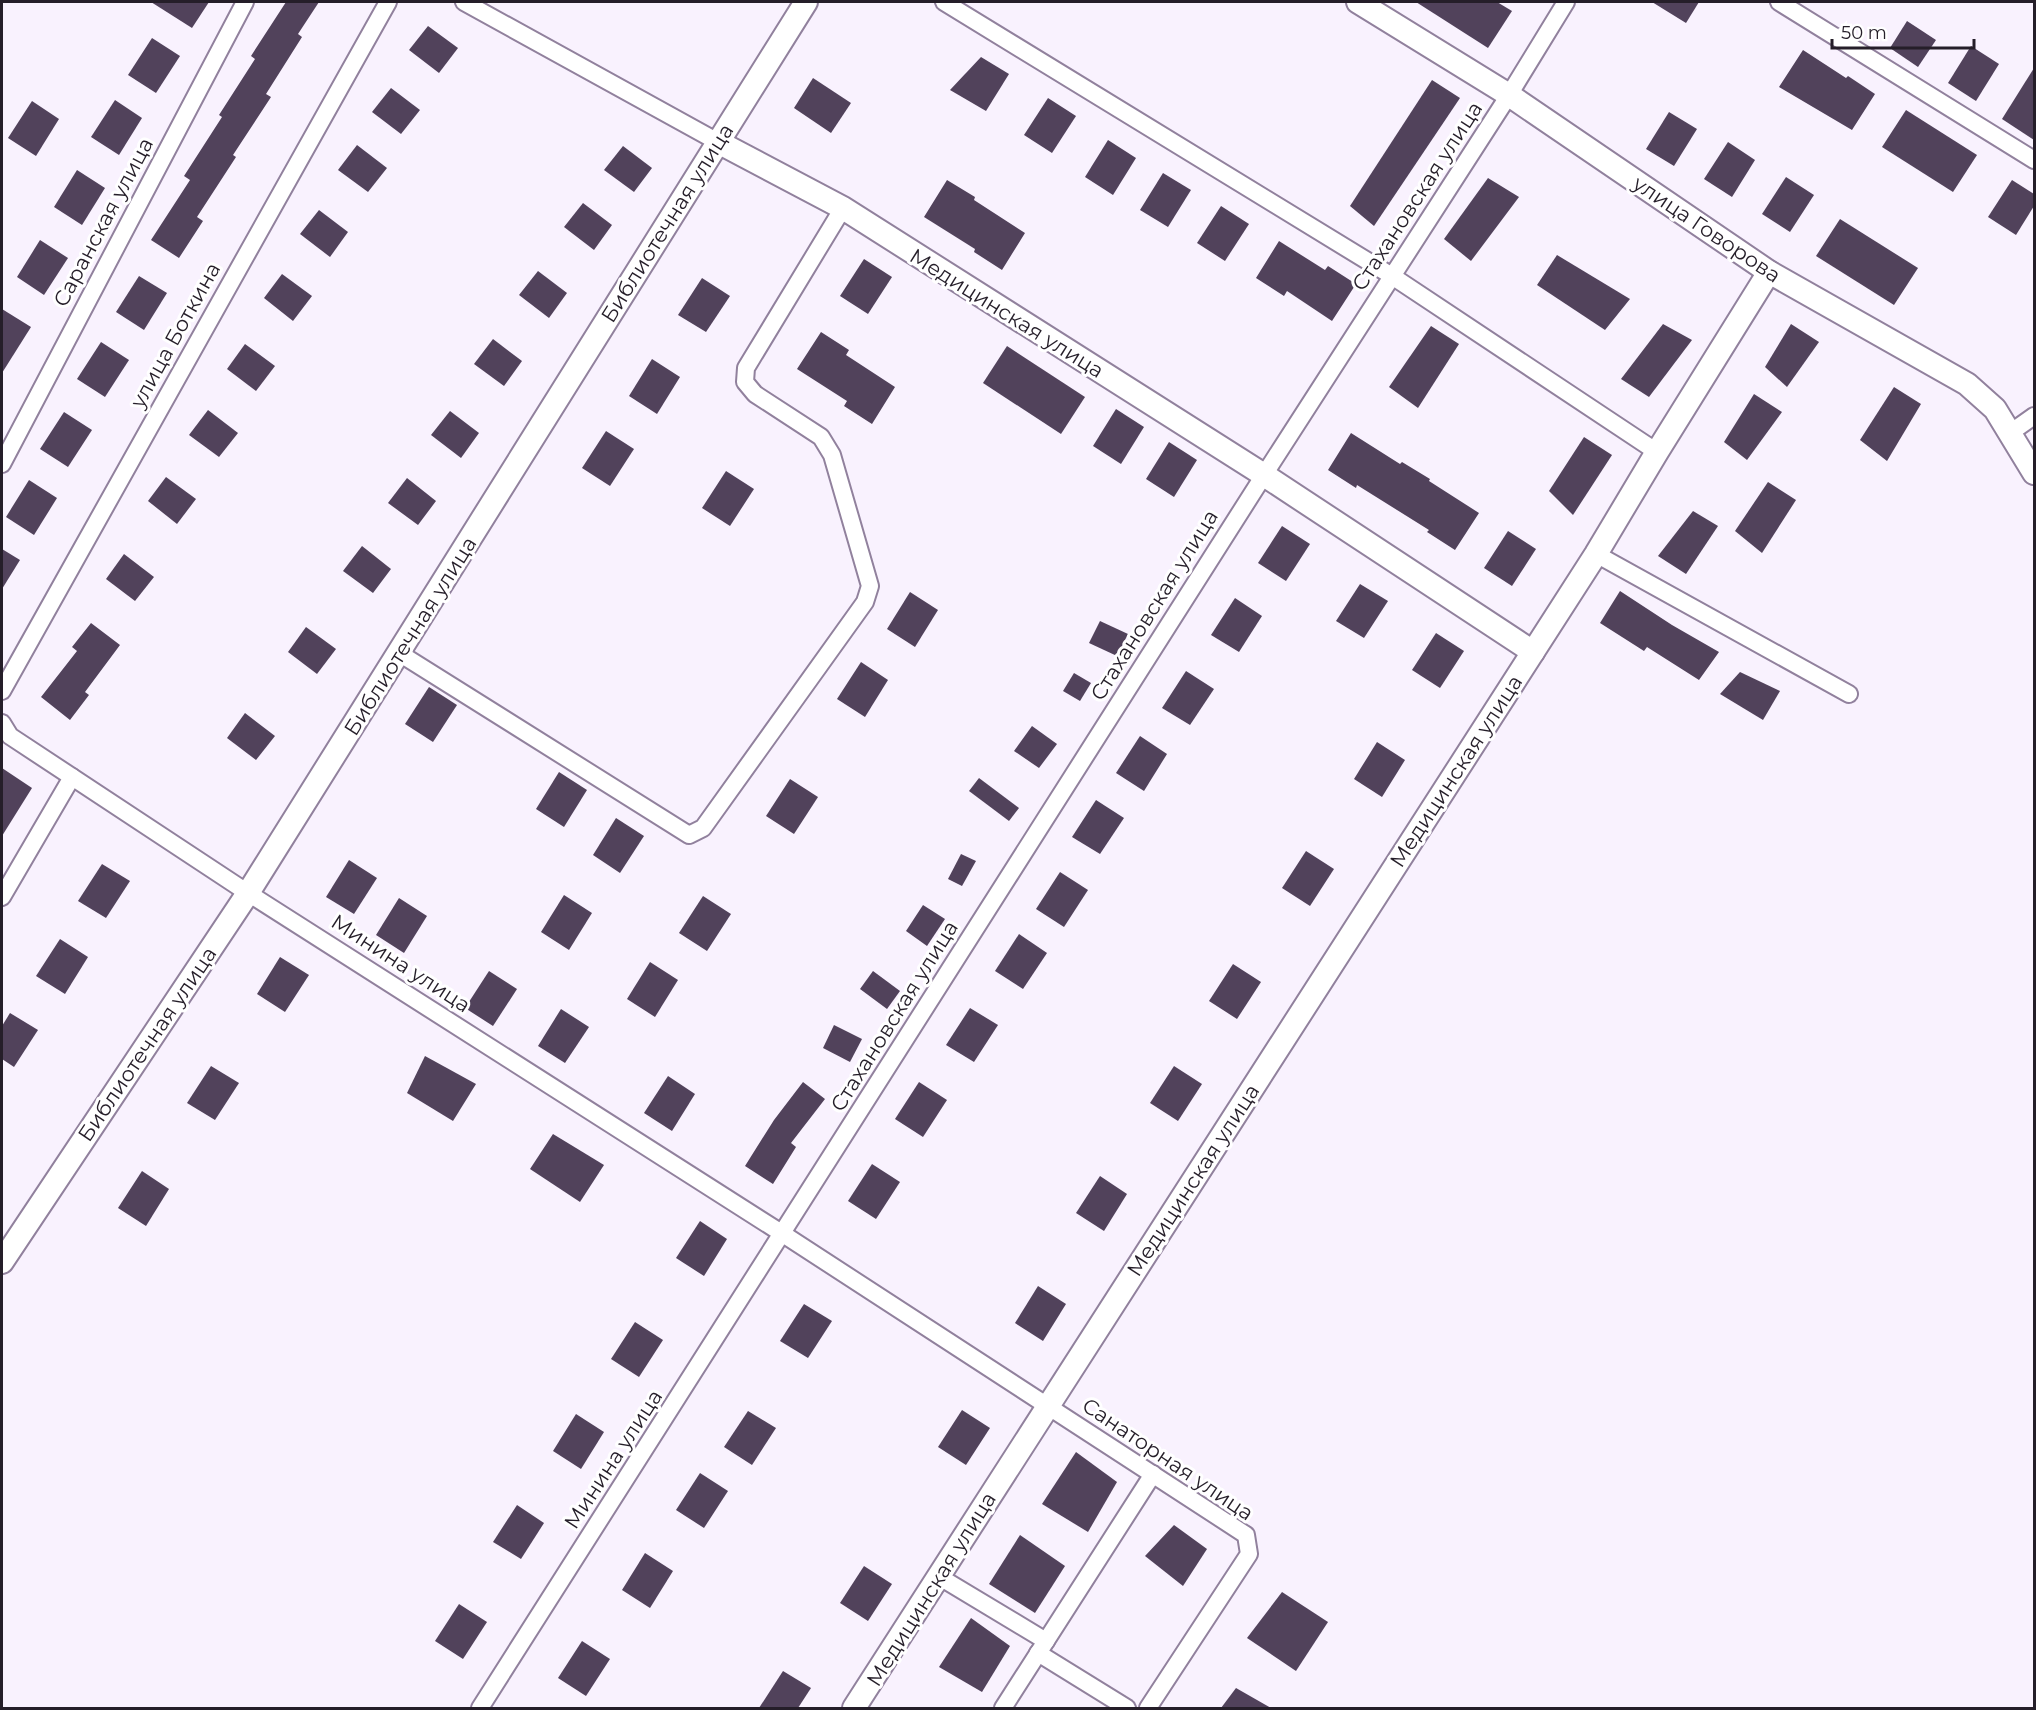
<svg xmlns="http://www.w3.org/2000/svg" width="2036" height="1710" viewBox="0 0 2036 1710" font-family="Montserrat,sans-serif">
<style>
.building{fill:#51425b}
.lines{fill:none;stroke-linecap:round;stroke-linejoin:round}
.street-casing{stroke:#91819d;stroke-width:20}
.secondary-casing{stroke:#91819d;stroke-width:26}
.street{stroke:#fff;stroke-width:16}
.secondary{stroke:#fff;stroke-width:22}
.labels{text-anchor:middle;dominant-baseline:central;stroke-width:6;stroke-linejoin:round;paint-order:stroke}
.street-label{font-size:21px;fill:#251e29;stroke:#fff}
</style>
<rect width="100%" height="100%" fill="#f9f2fe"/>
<g class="building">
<polygon points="151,2 209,2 192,28"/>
<polygon points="286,2 319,2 298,34 302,37 266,94 271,97 233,155 236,157 197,217 203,221 179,258 151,240 190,180 184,176 222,117 219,115 255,59 251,56"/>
<polygon points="1416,2 1497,2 1512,11 1488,48"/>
<polygon points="1652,2 1699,2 1686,23"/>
<polygon points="1907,21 1936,40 1918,67 1890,48"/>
<polygon points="428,26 458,48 439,73 409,50"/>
<polygon points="152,38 180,56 156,93 128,75"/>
<polygon points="1971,46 1999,64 1976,101 1948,83"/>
<polygon points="1803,50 1846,78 1848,76 1875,94 1852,130 1779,87"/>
<polygon points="981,57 1009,74 986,111 950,90"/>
<polygon points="2034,68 2034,140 2002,119"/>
<polygon points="813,78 851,103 831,133 794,108"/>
<polygon points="1432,80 1460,98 1374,226 1350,206"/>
<polygon points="391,88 420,110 401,134 372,112"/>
<polygon points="1048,98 1076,116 1052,153 1024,135"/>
<polygon points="115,100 142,118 119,155 91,137"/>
<polygon points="32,101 59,119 36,156 8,138"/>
<polygon points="1906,110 1977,155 1953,192 1882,147"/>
<polygon points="1669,112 1697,129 1674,166 1646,149"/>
<polygon points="1108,140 1136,158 1113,195 1085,177"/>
<polygon points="1728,142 1755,160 1732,197 1704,179"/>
<polygon points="357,145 387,168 368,192 338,170"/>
<polygon points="623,146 652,168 634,192 604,170"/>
<polygon points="77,170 105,188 82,225 54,207"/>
<polygon points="1163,173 1191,190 1168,227 1140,210"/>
<polygon points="1786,177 1814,195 1790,232 1762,214"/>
<polygon points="1488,178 1519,197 1471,261 1444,239"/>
<polygon points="947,180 975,197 974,200 1025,233 1002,270 974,252 975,249 924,217"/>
<polygon points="2012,180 2034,194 2034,206 2016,235 1988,217"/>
<polygon points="583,203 612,225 594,250 564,227"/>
<polygon points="1221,206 1249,224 1225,261 1197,243"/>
<polygon points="319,210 348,232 330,257 300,234"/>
<polygon points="1840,219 1918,268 1894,305 1816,256"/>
<polygon points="40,240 68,258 44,295 17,277"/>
<polygon points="1279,241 1325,270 1328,266 1356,284 1332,321 1287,291 1284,296 1256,278"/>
<polygon points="1557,255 1630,299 1605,330 1537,285"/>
<polygon points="864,259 892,277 868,314 840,296"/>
<polygon points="538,271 567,293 549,318 519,295"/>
<polygon points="282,274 312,296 293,321 264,298"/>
<polygon points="139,276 167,293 144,330 116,312"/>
<polygon points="702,278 730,296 706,332 678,315"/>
<polygon points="2,309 31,327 2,373"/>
<polygon points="1663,324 1692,340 1649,397 1621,379"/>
<polygon points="1791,324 1819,342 1787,387 1765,367"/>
<polygon points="1431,326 1459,344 1418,408 1389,387"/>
<polygon points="821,332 849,350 846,355 895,387 872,424 844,406 847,401 797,369"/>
<polygon points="493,339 522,361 504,386 474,364"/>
<polygon points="101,342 129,360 105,397 77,379"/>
<polygon points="245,344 275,366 256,391 227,369"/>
<polygon points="1007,346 1085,397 1061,434 983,383"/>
<polygon points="652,359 680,377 657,414 629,396"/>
<polygon points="1894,387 1921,404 1887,461 1860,440"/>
<polygon points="1754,394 1782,412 1747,460 1724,442"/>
<polygon points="1116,409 1144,427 1121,464 1093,446"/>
<polygon points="208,410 238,433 219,457 189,435"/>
<polygon points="450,411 479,433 461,458 431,435"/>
<polygon points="64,412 92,430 68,467 40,449"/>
<polygon points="606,431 634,449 610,486 582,468"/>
<polygon points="1351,433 1400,464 1402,462 1430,479 1429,481 1479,513 1455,550 1427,532 1429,530 1357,485 1356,488 1328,470"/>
<polygon points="1584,437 1612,455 1573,515 1549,491"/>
<polygon points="1169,442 1197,460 1174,497 1146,479"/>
<polygon points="726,471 754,489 730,526 702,508"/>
<polygon points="166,477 196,499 177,524 148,501"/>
<polygon points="407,478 436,501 418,525 388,503"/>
<polygon points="29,480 57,498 34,535 6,517"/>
<polygon points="1768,482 1796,500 1762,553 1735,531"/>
<polygon points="1693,511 1718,526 1686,574 1658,556"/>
<polygon points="1282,526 1310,544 1286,581 1258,563"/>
<polygon points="1508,531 1536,549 1512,586 1484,568"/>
<polygon points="362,546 391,569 373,593 343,571"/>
<polygon points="2,549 20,560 2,589"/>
<polygon points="124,554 154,577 135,601 106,579"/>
<polygon points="1360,584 1388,601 1364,638 1336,621"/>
<polygon points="1620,591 1672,625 1719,652 1699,680 1647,647 1644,651 1600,623"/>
<polygon points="910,592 938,610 915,647 887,629"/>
<polygon points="1235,598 1262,616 1239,652 1211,635"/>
<polygon points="1100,621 1128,634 1117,656 1089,643"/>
<polygon points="91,623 120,645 85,692 89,695 70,720 41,697 77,651 72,647"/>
<polygon points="306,627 336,649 317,674 288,652"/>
<polygon points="1436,633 1464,651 1440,688 1412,670"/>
<polygon points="861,662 888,680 865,717 837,699"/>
<polygon points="1186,671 1214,689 1190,725 1162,708"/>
<polygon points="1740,672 1780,691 1763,720 1720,694"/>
<polygon points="1074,673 1091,683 1080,701 1063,691"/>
<polygon points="429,687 457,705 433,742 405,724"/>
<polygon points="245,713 275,736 256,760 227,738"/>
<polygon points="1032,726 1057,744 1039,768 1014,751"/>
<polygon points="1140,736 1167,754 1144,791 1116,773"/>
<polygon points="1377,742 1405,760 1382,797 1354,779"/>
<polygon points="2,768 32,788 2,836"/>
<polygon points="559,772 587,790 564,827 536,809"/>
<polygon points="979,778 1019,808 1009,821 969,791"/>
<polygon points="790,779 818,797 794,834 766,816"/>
<polygon points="1096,800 1124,818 1100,854 1072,837"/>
<polygon points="616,818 644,836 620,873 593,855"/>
<polygon points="1306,851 1334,869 1310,906 1282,888"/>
<polygon points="961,854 976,861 962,886 948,879"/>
<polygon points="349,860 377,878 354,914 326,897"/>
<polygon points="102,864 130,881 106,918 78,901"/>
<polygon points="1060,872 1088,890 1064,927 1036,909"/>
<polygon points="564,895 592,913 569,950 541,932"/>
<polygon points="703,896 731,914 707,951 679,933"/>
<polygon points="399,898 427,916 404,953 376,935"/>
<polygon points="923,905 945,919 927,946 906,931"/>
<polygon points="1019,934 1047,953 1023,989 995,971"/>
<polygon points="60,939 88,957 65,994 36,976"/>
<polygon points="280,957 309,975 285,1012 257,994"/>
<polygon points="650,962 678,980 655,1017 627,999"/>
<polygon points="1233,964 1261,982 1237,1019 1209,1001"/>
<polygon points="489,971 517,989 493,1026 465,1008"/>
<polygon points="873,971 900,991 887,1009 860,989"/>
<polygon points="970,1008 998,1025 974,1062 946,1045"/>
<polygon points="561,1009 589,1027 565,1063 538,1046"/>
<polygon points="10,1013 38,1030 14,1067 2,1059 2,1026"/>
<polygon points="834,1025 862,1039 850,1062 823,1048"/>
<polygon points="425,1056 476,1084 453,1121 407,1093"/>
<polygon points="211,1066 239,1083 215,1120 187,1103"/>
<polygon points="1174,1066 1202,1084 1178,1121 1150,1103"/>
<polygon points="668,1076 695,1094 672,1131 644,1113"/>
<polygon points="803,1082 825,1099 791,1143 796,1147 773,1184 745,1166 774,1120"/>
<polygon points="919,1082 947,1100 923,1137 895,1119"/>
<polygon points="553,1134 604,1165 580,1202 530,1169"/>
<polygon points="872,1164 900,1182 876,1219 848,1201"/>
<polygon points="142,1171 169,1189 146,1226 118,1208"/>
<polygon points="1100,1176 1127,1194 1104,1231 1076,1213"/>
<polygon points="700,1221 727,1239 704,1276 676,1258"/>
<polygon points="1038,1286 1066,1304 1043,1341 1015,1323"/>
<polygon points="804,1304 832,1321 808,1358 780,1341"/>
<polygon points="635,1322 663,1340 639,1377 611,1359"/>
<polygon points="962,1410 990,1428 966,1465 938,1447"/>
<polygon points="748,1411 776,1428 752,1465 724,1447"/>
<polygon points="576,1414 604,1432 581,1469 553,1451"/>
<polygon points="1076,1452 1117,1482 1088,1532 1042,1504"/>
<polygon points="700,1473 728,1491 704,1528 676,1510"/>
<polygon points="517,1505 544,1523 521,1559 493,1542"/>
<polygon points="1174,1525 1207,1549 1183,1586 1145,1556"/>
<polygon points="1020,1535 1065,1566 1035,1613 989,1584"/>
<polygon points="645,1553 673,1571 650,1608 622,1590"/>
<polygon points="864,1566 892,1584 868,1621 840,1603"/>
<polygon points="1282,1592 1328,1622 1296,1671 1247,1638"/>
<polygon points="459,1604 487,1622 463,1659 435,1641"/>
<polygon points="971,1618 1010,1646 982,1692 939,1667"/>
<polygon points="582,1641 610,1659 586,1696 558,1678"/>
<polygon points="783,1671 811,1688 798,1708 759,1708"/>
<polygon points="1236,1688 1271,1708 1221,1708"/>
</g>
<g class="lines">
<g class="street-casing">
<g id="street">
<polyline points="464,2 718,142"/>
<polyline points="944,2 1392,276 1657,452"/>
<polyline points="1779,2 2034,160"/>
<polyline points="2010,433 2034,416"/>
<polyline points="2,464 245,2"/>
<polyline points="1596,554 1849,694"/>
<polyline points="399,653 689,835 703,828 865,602 870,586 832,455 821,437 755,394 745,382 746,368 843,208"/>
<polyline points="2,691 388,2"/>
<polyline points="2,723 10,736 248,893 783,1234 1246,1535 1249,1554 1148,1708"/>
<polyline points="2,897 72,777"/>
<polyline points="938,1576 1046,1641"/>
<polyline points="1038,1653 1127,1708"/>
<polyline points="480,1708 1264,475 1509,95 1566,2"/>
<polyline points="1003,1708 1153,1474"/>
</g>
</g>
<g class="secondary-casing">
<g id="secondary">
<polyline points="1358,2 1509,95 1769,272 1967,384 1995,409 2034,473"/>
<polyline points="718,142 843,208 1264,475 1533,652"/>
<polyline points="2,1262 248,893 806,2"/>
<polyline points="854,1708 1596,554 1657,452 1769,272"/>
</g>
</g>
<use href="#street" class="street"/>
<use href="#secondary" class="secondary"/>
</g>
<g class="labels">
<g class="street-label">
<text transform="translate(1417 196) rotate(-57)">Стахановская улица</text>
<text transform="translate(103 222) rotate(-62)">Саранская улица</text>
<text transform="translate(667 223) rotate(-58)">Библиотечная улица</text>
<text transform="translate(1707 229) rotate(34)">улица Говорова</text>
<text transform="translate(1007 313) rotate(32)">Медицинская улица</text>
<text transform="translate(175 335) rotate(-61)">улица Боткина</text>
<text transform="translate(1154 605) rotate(-58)">Стахановская улица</text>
<text transform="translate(410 636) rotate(-58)">Библиотечная улица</text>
<text transform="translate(1456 771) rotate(-57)">Медицинская улица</text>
<text transform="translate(401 963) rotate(33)">Минина улица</text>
<text transform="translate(894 1016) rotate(-58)">Стахановская улица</text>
<text transform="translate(147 1044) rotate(-56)">Библиотечная улица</text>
<text transform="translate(1193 1180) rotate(-57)">Медицинская улица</text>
<text transform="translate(613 1459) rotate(-57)">Минина улица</text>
<text transform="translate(1168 1459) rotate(34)">Санаторная улица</text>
<text transform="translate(931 1589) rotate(-58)">Медицинская улица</text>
</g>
</g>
<rect width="2036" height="1710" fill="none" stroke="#251e29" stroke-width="6"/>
<path d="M1832 39v9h142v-9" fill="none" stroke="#251e29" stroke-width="3"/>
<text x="1841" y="39" font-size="18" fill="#251e29" stroke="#ffffff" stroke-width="4.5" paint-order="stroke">50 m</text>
</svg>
